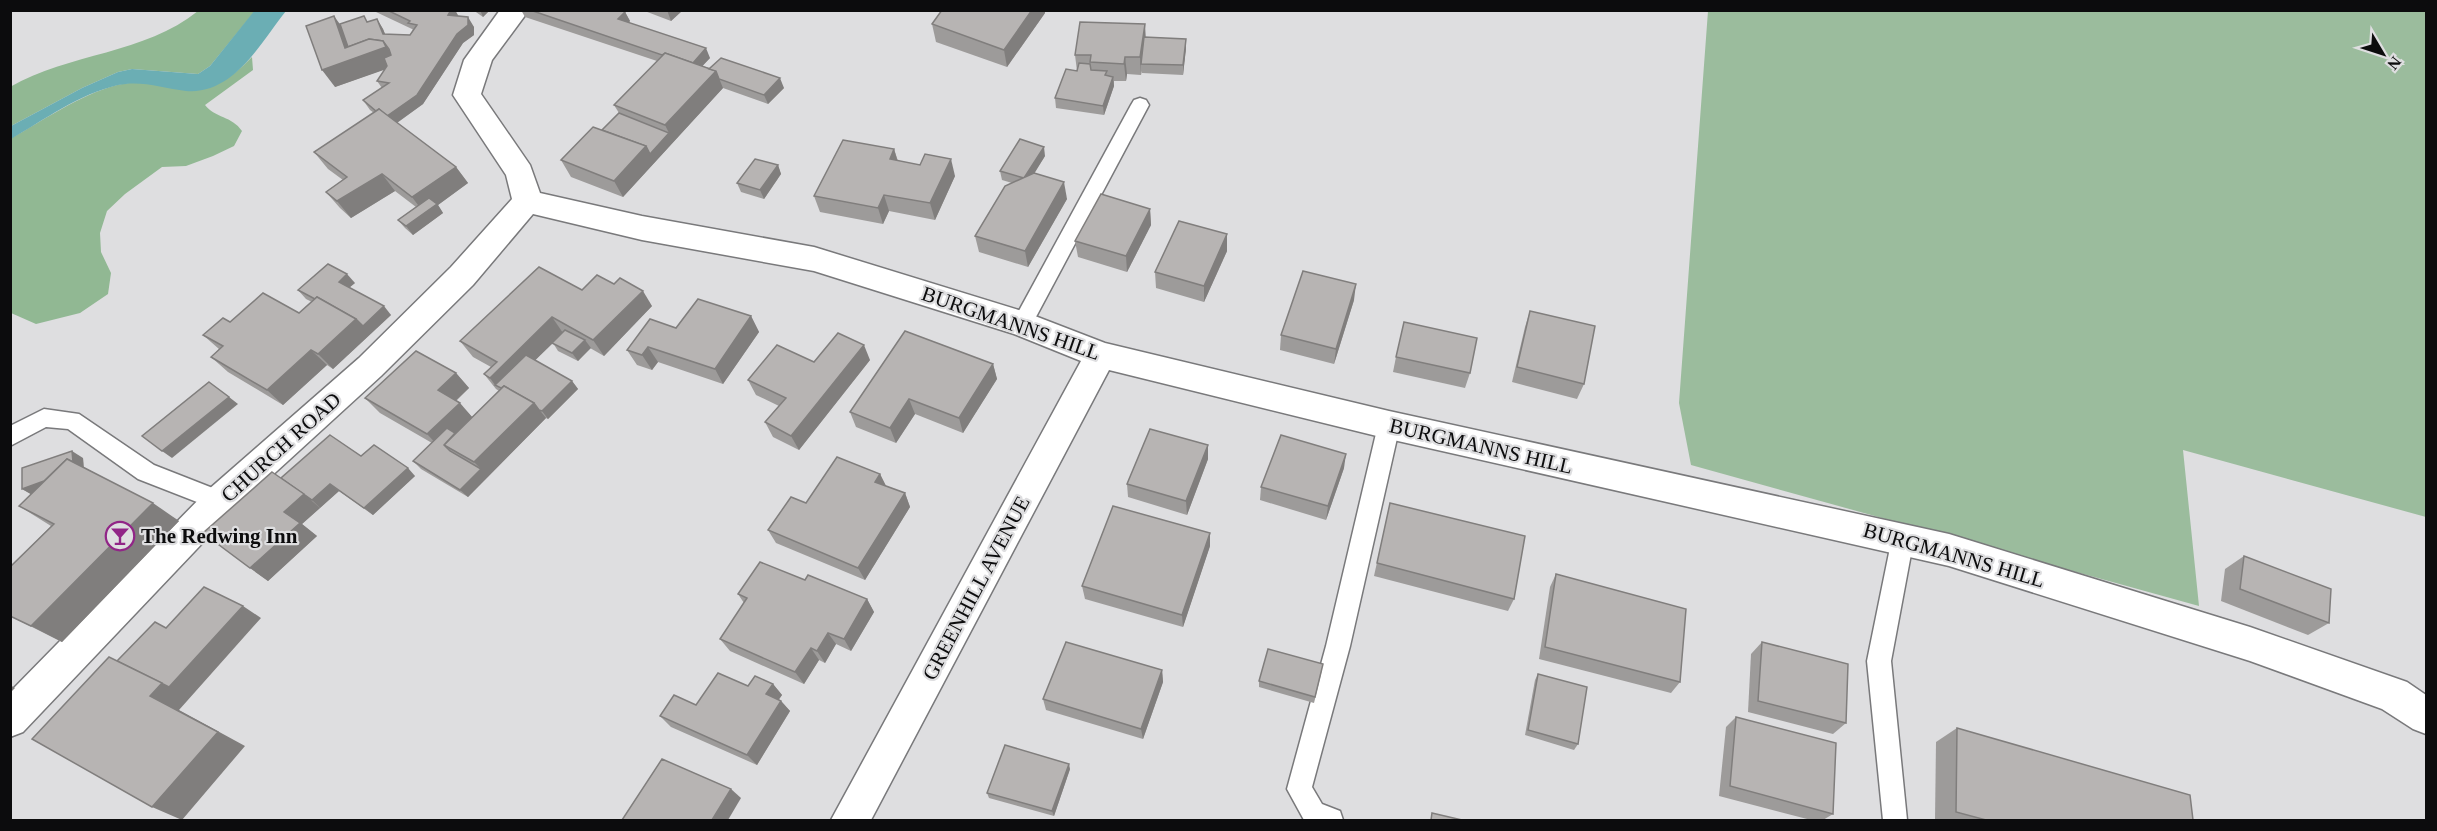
<svg xmlns="http://www.w3.org/2000/svg" width="2437" height="831" viewBox="0 0 2437 831" font-family="'Times New Roman',serif">
<style>
.green{fill:#9bbc9d}
.forest{fill:#91b893}
.water{fill:#6baeb4}
.lines{fill:none;stroke-linecap:round;stroke-linejoin:round}
.lane-casing{stroke:#79797b;stroke-width:3}
.street-casing{stroke:#79797b;stroke-width:3}
.lane{fill:#fff;fill-rule:evenodd}
.street{fill:#fff;fill-rule:evenodd}
.wall{fill:#9d9b9a}
.shaded-wall{fill:#807e7d}
.building{fill:#b7b4b3;stroke:#807e7d;stroke-width:1.5}
.labels{text-anchor:middle;dominant-baseline:central;stroke-width:4.5;stroke-linejoin:round;paint-order:stroke}
.street-label{font-size:21px;fill:#0c0c0d;stroke:#dedee0}
.poi-label{font-size:21px;font-weight:bold;fill:#0c0c0d;stroke:#dedee0;text-anchor:start}
</style>
<rect width="100%" height="100%" fill="#dedee0"/>
<polygon class="green" points="1708,11 2426,11 2426,517 2183,450 2199,606 1691,465 1679,403"/>
<g class="forest">
<path d="M198,11H255L210,66L198,74L132,69L118,72L82,88L11,126L10,87C69,53 145,54 198,11Z"/>
<path d="M252,57L253,70L205,105C215,118 232,116 242,131L234,146L213,156L186,166L162,167L125,194L107,211L100,233L101,252L111,273L108,294L80,313L36,324L11,313L10,139C44,120 79,95 117,85C176,71 193,118 252,57Z"/>
</g>
<path class="water" d="M255,10L286,11C261,42 234,95 186,91C163,88 141,80 118,85C79,94 44,120 11,139V126L82,88L118,72L132,69L198,74L210,66Z"/>
<g class="lines">
<g class="lane-casing">
<g id="lane">
<polygon points="1140,98 1146,100 1149,105 1029,330 1022,332 1015,330 1012,324 1015,318 1131,105 1134,100"/>
<polygon points="44,409 79,414 154,465 228,494 231,501 228,508 220,511 138,479 68,429 46,427 10,446 10,426"/>
<polygon points="1389,416 1396,419 1400,425 1350,646 1312,787 1322,804 1340,811 1343,820 1304,820 1287,789 1326,646 1378,425 1382,419"/>
<polygon points="1903,528 1911,531 1914,538 1891,661 1907,820 1883,820 1867,661 1892,538 1895,531"/>
</g>
</g>
<g class="street-casing">
<polygon id="street" points="500,10 529,10 492,60 481,94 530,165 540,193 642,216 814,247 1022,311 1105,343 1389,411 1949,534 2250,627 2407,682 2426,695 2426,734 2413,729 2382,709 2250,661 1949,566 1389,439 1109,370 871,820 831,820 1081,361 1014,334 814,271 642,240 533,214 473,285 381,376 232,512 23,732 10,737 10,692 208,490 359,358 451,267 512,199 506,175 453,95 464,60"/>
</g>
<use href="#lane" class="lane"/>
<use href="#street" class="street"/>
</g>
<g class="wall">
<polygon points="375,10 455,10 458,16 474,27 474,35 463,43 423,104 397,123 456,167 468,183 438,205 443,213 413,235 405,228 398,220 416,207 395,191 351,218 340,208 326,192 343,180 328,169 314,152 374,113 370,110 363,100 382,88 377,81 385,69 335,87 340,25 369,22 377,19 383,29 385,34 410,35 413,30 412,29 376,12"/>
<polygon points="473,10 490,10 483,17"/>
<polygon points="521,10 620,10 625,12 630,21 628,23 710,58 702,66 784,88 768,104 723,88 623,197 571,177 561,160 602,130 619,113 614,105 657,61 525,17"/>
<polygon points="642,10 683,10 671,21"/>
<polygon points="1045,13 1007,67 936,42 932,24"/>
<polygon points="1145,37 1186,39 1186,48 1183,75 1142,73 1142,71 1141,75 1127,74 1126,81 1114,81 1114,86 1104,115 1056,108 1055,98 1077,71 1075,55"/>
<polygon points="894,149 898,161 955,176 935,220 889,211 883,224 820,212 814,196"/>
<polygon points="1045,156 1034,173 1067,199 1028,267 979,252 975,236 1012,183 1002,180 1000,171"/>
<polygon points="778,165 781,174 764,199 741,192 737,183"/>
<polygon points="1150,209 1151,225 1127,272 1078,257 1075,241"/>
<polygon points="1227,234 1227,251 1204,302 1156,288 1155,272"/>
<polygon points="355,283 349,288 391,315 333,369 327,365 283,405 228,372 211,357 219,349 203,335 299,313 312,302 306,299 298,290"/>
<polygon points="582,290 652,306 604,356 590,348 578,361 558,351 553,343 535,360 572,381 578,389 548,419 546,418 468,497 421,469 413,461 432,443 380,413 365,398 456,373 469,388 456,401 472,417 499,391 496,389 484,374 491,367 473,357 460,341"/>
<polygon points="1354,300 1334,364 1280,350 1281,335"/>
<polygon points="1530,311 1584,384 1577,399 1512,382 1525,327"/>
<polygon points="751,316 759,332 723,384 658,362 652,370 637,365 627,350 676,328"/>
<polygon points="1396,357 1470,373 1465,388 1393,372"/>
<polygon points="870,360 799,450 773,437 765,422 779,406 756,395 748,380 814,362"/>
<polygon points="993,364 997,379 963,433 915,414 896,443 856,427 850,412"/>
<polygon points="1208,445 1208,459 1187,515 1128,497 1127,484"/>
<polygon points="361,456 415,476 373,515 339,491 302,524 317,536 268,581 250,568 281,478"/>
<polygon points="83,458 84,467 179,521 62,642 10,616 12,565 51,526 19,506 31,494 22,489"/>
<polygon points="1344,468 1326,520 1260,500 1261,487"/>
<polygon points="880,474 886,486 905,493 910,507 865,580 776,543 768,530 806,503"/>
<polygon points="1390,503 1514,599 1508,611 1374,576"/>
<polygon points="1210,546 1183,627 1085,599 1082,586"/>
<polygon points="2244,556 2329,623 2308,635 2221,601 2225,569"/>
<polygon points="1556,574 1680,682 1671,693 1539,659 1550,587"/>
<polygon points="805,580 867,599 874,612 851,651 836,644 825,663 819,660 804,684 730,651 720,639 744,603 738,594"/>
<polygon points="1762,642 1846,723 1833,734 1748,712 1751,654"/>
<polygon points="1162,670 1163,682 1143,739 1046,710 1043,699"/>
<polygon points="1322,670 1314,703 1259,687 1259,681"/>
<polygon points="1538,674 1578,744 1574,750 1525,735 1535,680"/>
<polygon points="773,684 782,695 779,699 781,701 790,711 757,765 671,727 660,716 696,705 748,686"/>
<polygon points="1736,717 1833,814 1823,820 1811,820 1719,796 1726,727"/>
<polygon points="1957,728 2193,820 1935,820 1936,742"/>
<polygon points="1070,769 1054,816 989,798 987,793"/>
</g>
<g class="shaded-wall">
<polygon points="451,10 455,10 459,17 448,15"/>
<polygon points="480,10 490,10 483,17"/>
<polygon points="667,10 683,10 671,21"/>
<polygon points="1032,10 1045,10 1045,13 1007,67 1004,50"/>
<polygon points="625,12 630,21 623,29 618,19"/>
<polygon points="334,16 347,34 383,41 395,59 398,65 335,87 322,70 345,48"/>
<polygon points="468,17 474,27 474,35 463,43 423,104 391,127 384,117"/>
<polygon points="377,19 383,29 389,44 383,34"/>
<polygon points="1145,24 1146,42 1141,64 1141,75 1140,57"/>
<polygon points="1186,39 1186,48 1183,75 1183,65"/>
<polygon points="706,48 710,58 695,74 691,64"/>
<polygon points="1125,57 1127,74 1126,81 1124,64"/>
<polygon points="716,71 723,88 623,197 614,181 646,146 669,133 665,125"/>
<polygon points="1113,77 1114,86 1104,115 1103,106"/>
<polygon points="780,78 784,88 768,104 764,95"/>
<polygon points="1044,147 1045,156 1026,187 1024,178"/>
<polygon points="894,149 899,166 890,159"/>
<polygon points="951,159 955,176 935,220 930,203"/>
<polygon points="778,165 781,174 764,199 760,190"/>
<polygon points="456,167 468,183 438,205 443,213 413,235 406,226 424,213 412,197"/>
<polygon points="382,174 395,191 351,218 337,201"/>
<polygon points="1064,182 1067,199 1028,267 1025,251"/>
<polygon points="884,195 889,211 883,224 878,208"/>
<polygon points="1150,209 1151,225 1127,272 1126,256"/>
<polygon points="1227,234 1227,251 1204,302 1204,286"/>
<polygon points="347,274 355,283 346,290 339,282"/>
<polygon points="1356,284 1354,300 1334,364 1336,349"/>
<polygon points="643,291 652,306 604,356 593,340"/>
<polygon points="384,306 391,315 333,369 318,354 356,319"/>
<polygon points="751,316 759,332 723,384 715,369"/>
<polygon points="552,317 563,333 505,390 495,385 490,378"/>
<polygon points="585,340 591,348 578,361 572,353"/>
<polygon points="864,345 870,360 799,450 791,436"/>
<polygon points="648,347 658,362 652,370 642,355"/>
<polygon points="311,350 327,365 283,405 267,390"/>
<polygon points="993,364 997,379 963,433 959,418"/>
<polygon points="456,373 469,388 451,405 438,390"/>
<polygon points="572,381 578,389 548,419 542,411"/>
<polygon points="229,397 238,404 172,458 162,451"/>
<polygon points="909,399 915,414 896,443 890,428"/>
<polygon points="460,403 473,418 441,449 427,434"/>
<polygon points="534,403 546,418 468,497 460,490 481,469 474,462"/>
<polygon points="1208,445 1208,459 1187,515 1186,501"/>
<polygon points="72,451 83,458 84,479 34,496 22,489"/>
<polygon points="1346,454 1344,468 1326,520 1328,506"/>
<polygon points="408,468 415,476 373,515 364,508"/>
<polygon points="880,474 887,488 875,482"/>
<polygon points="330,484 339,491 320,508 312,500"/>
<polygon points="905,493 910,507 865,580 858,568"/>
<polygon points="304,494 320,508 302,524 317,536 268,581 250,568 284,512"/>
<polygon points="153,503 179,521 62,642 31,626"/>
<polygon points="1210,533 1210,546 1183,627 1182,615"/>
<polygon points="867,599 874,612 851,651 844,639"/>
<polygon points="243,606 261,618 179,710 245,746 182,820 152,807 150,696 162,683"/>
<polygon points="828,633 836,644 825,663 817,651"/>
<polygon points="811,648 819,660 804,684 795,672"/>
<polygon points="1162,670 1163,682 1143,739 1141,729"/>
<polygon points="773,684 782,695 775,705 766,694"/>
<polygon points="10,685 15,688 10,693"/>
<polygon points="781,701 790,711 757,765 747,755"/>
<polygon points="1069,764 1070,769 1054,816 1052,811"/>
<polygon points="731,789 741,798 728,820 712,820"/>
</g>
<g class="building">
<polygon points="387,10 451,10 448,15 468,17 468,25 457,34 417,95 387,116 379,109 376,111 363,100 389,83 377,81 387,66 384,58 391,55 389,49 383,41 369,39 348,47 340,24 364,16 367,22 377,19 383,34 410,35 417,25 408,23 410,21"/>
<polygon points="530,10 620,10 625,12 618,19 706,48 693,63 665,53 662,55"/>
<polygon points="942,10 1032,10 1004,50 932,24"/>
<polygon points="334,16 345,48 369,39 383,41 386,47 322,70 306,26"/>
<polygon points="1080,22 1145,24 1140,57 1125,57 1124,64 1090,62 1091,55 1075,55"/>
<polygon points="1144,37 1186,39 1183,65 1141,64"/>
<polygon points="665,53 716,71 665,125 614,105"/>
<polygon points="721,58 780,78 764,95 719,79 716,71 709,69"/>
<polygon points="1079,63 1090,64 1091,70 1107,71 1105,75 1113,77 1103,106 1055,98 1066,69 1077,71"/>
<polygon points="379,109 456,167 412,197 382,174 337,201 326,192 347,177 314,152"/>
<polygon points="619,113 669,133 650,154 646,146 602,130"/>
<polygon points="593,127 646,146 614,181 561,160"/>
<polygon points="1020,139 1044,147 1024,178 1000,171"/>
<polygon points="843,140 894,149 890,159 920,165 925,154 951,159 930,203 884,195 878,208 814,196"/>
<polygon points="755,159 778,165 760,190 737,183"/>
<polygon points="1034,173 1064,182 1025,251 975,236 1005,186"/>
<polygon points="1101,194 1150,209 1126,256 1075,241"/>
<polygon points="429,198 437,204 406,226 398,220"/>
<polygon points="1179,221 1227,234 1204,286 1155,272"/>
<polygon points="328,264 347,274 339,282 384,306 363,326 356,319 317,297 315,299 298,290"/>
<polygon points="539,267 582,290 597,275 614,284 620,278 643,291 593,340 552,317 490,378 484,374 497,362 460,341"/>
<polygon points="1303,271 1356,284 1336,349 1281,335"/>
<polygon points="263,293 299,313 317,297 356,319 318,354 311,350 267,390 211,357 223,346 203,335 223,318 230,322"/>
<polygon points="698,299 751,316 715,369 648,347 642,355 627,350 650,319 676,328"/>
<polygon points="1530,311 1595,326 1584,384 1517,367"/>
<polygon points="1404,322 1477,338 1470,373 1396,357"/>
<polygon points="565,330 585,340 572,353 552,343"/>
<polygon points="905,331 993,364 959,418 909,399 890,428 850,412"/>
<polygon points="838,333 864,345 791,436 765,422 786,398 748,380 777,345 814,362"/>
<polygon points="416,351 456,373 438,390 460,403 427,434 365,398"/>
<polygon points="526,355 572,381 542,411 539,410 534,403 504,386 501,388 495,385"/>
<polygon points="209,382 229,397 162,451 142,436"/>
<polygon points="504,386 534,403 474,462 444,445"/>
<polygon points="447,428 455,433 444,445 450,451 481,469 460,490 413,461"/>
<polygon points="1150,429 1208,445 1186,501 1127,484"/>
<polygon points="330,435 361,456 374,445 408,468 364,508 330,484 312,500 281,478"/>
<polygon points="1281,435 1346,454 1328,506 1261,487"/>
<polygon points="72,451 73,462 67,459 44,481 22,489 22,468"/>
<polygon points="837,457 880,474 875,482 905,493 858,568 768,530 791,497 806,503"/>
<polygon points="67,459 153,503 31,626 10,616 10,564 12,565 54,524 19,506"/>
<polygon points="272,472 304,494 284,512 300,523 250,568 203,533"/>
<polygon points="1390,503 1525,536 1514,599 1377,563"/>
<polygon points="1113,506 1210,533 1182,615 1082,586"/>
<polygon points="2244,556 2331,589 2329,623 2240,589"/>
<polygon points="760,562 805,580 808,575 867,599 844,639 828,633 817,651 811,648 795,672 720,639 747,598 738,594"/>
<polygon points="1556,574 1686,609 1680,682 1545,647"/>
<polygon points="204,587 243,606 169,687 117,661 155,622 166,628"/>
<polygon points="1066,642 1162,670 1141,729 1043,699"/>
<polygon points="1762,642 1848,664 1846,723 1758,701"/>
<polygon points="1268,649 1323,664 1315,697 1259,681"/>
<polygon points="109,657 162,683 150,696 218,732 152,807 32,739"/>
<polygon points="718,673 748,686 755,676 773,684 766,694 781,701 747,755 660,716 674,695 696,705"/>
<polygon points="1538,674 1587,687 1578,744 1528,730"/>
<polygon points="1736,717 1836,743 1833,814 1730,786"/>
<polygon points="1957,728 2190,795 2193,820 1986,820 1956,812"/>
<polygon points="1005,745 1069,764 1052,811 987,793"/>
<polygon points="662,759 731,789 712,820 622,820"/>
<polygon points="1432,813 1462,820 1431,820"/>
</g>
<defs>
<g id="bar-ring" transform="scale(1.5)"><circle r="9.5" fill="#dedee0" stroke="#912587" stroke-width="1.5"/><path d="M-6-5H6L.8 .8V4.5H3.5V6h-7V4.5H-.8V.8Z" fill="#912587"/></g>
</defs>
<g fill-rule="evenodd">
<use href="#bar-ring" x="120" y="536"/>
</g>
<g class="labels">
<g class="street-label">
<text transform="translate(1011 323) rotate(19)">BURGMANNS HILL</text>
<text transform="translate(1481 446) rotate(13)">BURGMANNS HILL</text>
<text transform="translate(281 447) rotate(-42)">CHURCH ROAD</text>
<text transform="translate(1954 555) rotate(16)">BURGMANNS HILL</text>
<text transform="translate(976 588) rotate(-62)">GREENHILL AVENUE</text>
</g>
<g class="poi-label">
<text x="141" y="536">The Redwing Inn</text>
</g>
</g>
<rect width="2437" height="831" fill="none" stroke="#0c0c0d" stroke-width="24"/>
<g transform="translate(2383 54) rotate(129)" stroke="#dedee0" stroke-width="4.5" paint-order="stroke">
<path d="M0-4.5L10 22L0 15L-10 22Z" fill="#0c0c0d"/>
<text y="-9" font-size="16" font-weight="bold" text-anchor="middle" fill="#0c0c0d">N</text>
</g>
</svg>
